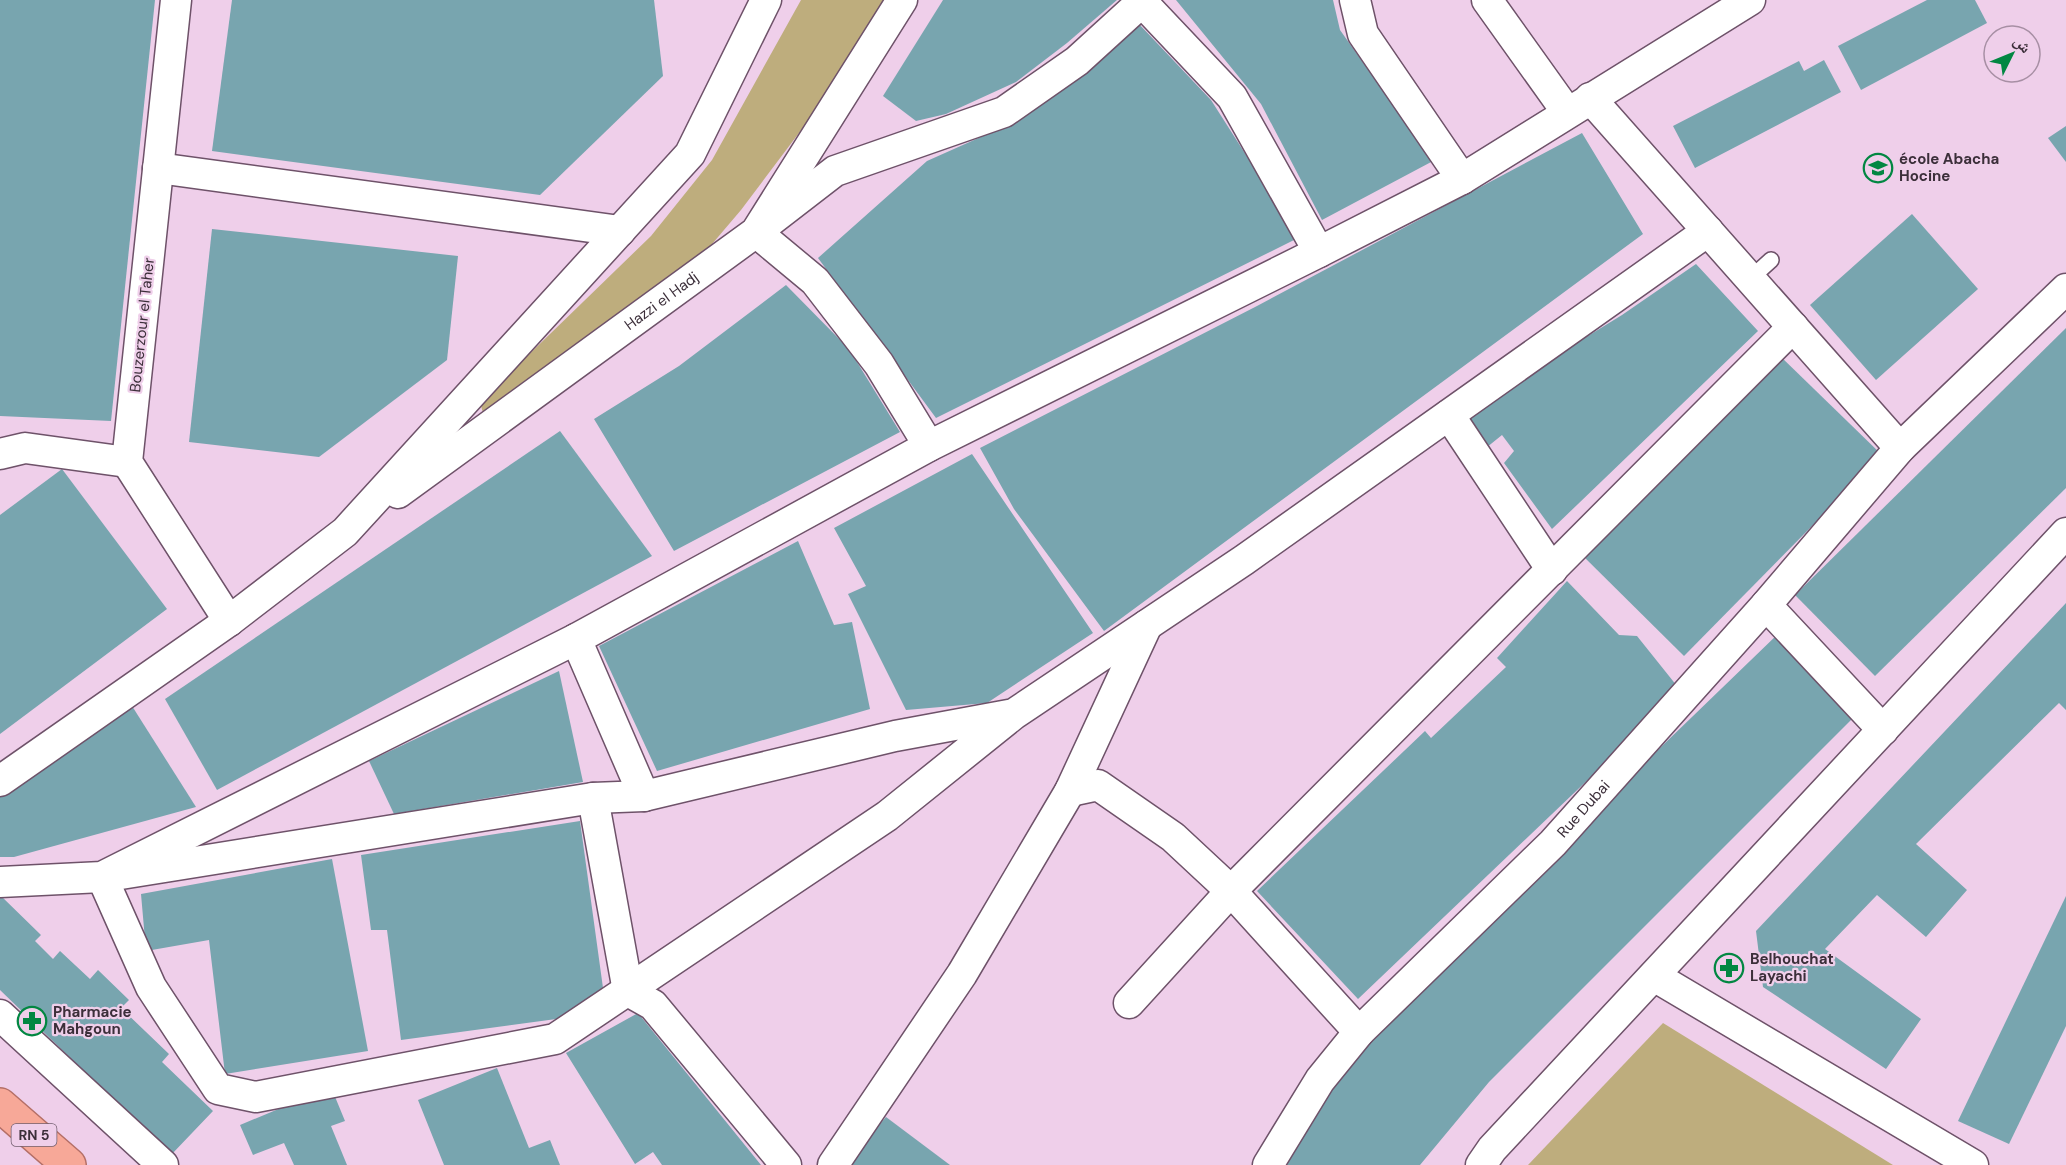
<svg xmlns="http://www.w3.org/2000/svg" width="2066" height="1165" viewBox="0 0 2066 1165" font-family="'DM Sans','Noto Naskh Arabic',sans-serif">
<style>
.green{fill:#bead7d}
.building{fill:#78a5af}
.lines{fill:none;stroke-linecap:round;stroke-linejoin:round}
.service-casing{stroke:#6e5269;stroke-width:18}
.minor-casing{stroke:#6e5269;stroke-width:33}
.trunk-casing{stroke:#b46f67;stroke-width:36}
.service{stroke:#fff;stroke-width:15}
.minor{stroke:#fff;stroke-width:30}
.trunk{stroke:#f7a898;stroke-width:33}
.labels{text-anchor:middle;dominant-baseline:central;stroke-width:4.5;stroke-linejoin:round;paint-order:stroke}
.shield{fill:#efcfea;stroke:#725f6f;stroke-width:1.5}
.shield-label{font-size:14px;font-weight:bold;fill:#3c2f3a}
.poi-label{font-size:15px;font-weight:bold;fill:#3c2f3a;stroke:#efcfea;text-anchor:start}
.street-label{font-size:15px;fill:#3c2f3a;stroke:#efcfea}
</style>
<rect width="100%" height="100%" fill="#efcfea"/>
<g class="green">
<polygon points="801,0 885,0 805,125 741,210 684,277 483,413 480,402 651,236 712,160"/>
<polygon points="1663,1023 1893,1165 1528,1165"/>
</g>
<g class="building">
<polygon points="0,0 155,0 111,421 0,416"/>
<polygon points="232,0 654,0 663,76 540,195 212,151"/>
<polygon points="943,0 1117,0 1067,43 1016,82 946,114 916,121 883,96"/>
<polygon points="1176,0 1333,0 1340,30 1433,161 1322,220 1261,104"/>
<polygon points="1927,0 1975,0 1987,23 1861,90 1838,46"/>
<polygon points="1138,23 1211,100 1269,191 1296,239 936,418 818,258 927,161 992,132 1055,95 1092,68"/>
<polygon points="1824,60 1841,92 1695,168 1673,126 1799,61 1804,71"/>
<polygon points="2066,126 2066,162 2048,138"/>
<polygon points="1582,133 1643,234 1104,631 1014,509 980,448 1257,306"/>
<polygon points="1912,214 1978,289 1876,380 1810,305"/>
<polygon points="212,229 458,256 447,360 319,457 189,442"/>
<polygon points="1696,264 1758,331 1552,529 1504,463 1514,451 1502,435 1481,452 1459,421 1544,363 1622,315"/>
<polygon points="786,285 849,349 900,432 674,551 594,419 679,366"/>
<polygon points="2066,328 2066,488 1875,676 1795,595"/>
<polygon points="1777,353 1882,455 1684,656 1580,553"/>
<polygon points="560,431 652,556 217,790 165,699"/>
<polygon points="972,454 1093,633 987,703 906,710 848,594 866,586 834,528"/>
<polygon points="62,469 167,609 0,734 0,515"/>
<polygon points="798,541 834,625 852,622 870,709 657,771 599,646"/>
<polygon points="1567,581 1619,635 1637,636 1681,691 1358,999 1257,891 1425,731 1431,738 1506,667 1497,658"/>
<polygon points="2066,603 2066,710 2059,703 1916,844 1967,890 1926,937 1877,895 1825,949 1921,1019 1886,1069 1763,987 1756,931"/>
<polygon points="1780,632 1855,716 1489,1082 1420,1165 1277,1165 1341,1073 1493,915 1634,773"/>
<polygon points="559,671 583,782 394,814 369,761"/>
<polygon points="132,706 196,807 14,857 0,857 0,795"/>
<polygon points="580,821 603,988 571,1017 401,1040 387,930 371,930 361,855"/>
<polygon points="332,859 368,1051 225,1074 209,940 146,951 141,894"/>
<polygon points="0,895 41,935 35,941 53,959 60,951 90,979 98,970 129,1000 121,1008 169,1054 162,1062 213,1111 171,1155 0,990"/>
<polygon points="2066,896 2066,1026 2009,1144 1958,1121"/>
<polygon points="638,1013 761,1165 662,1165 653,1152 635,1164 566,1053"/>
<polygon points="497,1068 529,1148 550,1140 560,1165 444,1165 418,1100"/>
<polygon points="331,1087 345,1121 331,1126 347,1165 294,1165 284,1143 253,1155 240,1125"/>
<polygon points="886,1117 950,1165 844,1165"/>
</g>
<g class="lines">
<g class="service-casing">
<polyline id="service" points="1750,279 1771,260"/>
</g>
<g class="minor-casing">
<g id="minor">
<polyline points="176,0 127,462 229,621"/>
<polyline points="1355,0 1363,34 1462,179"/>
<polyline points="1487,0 1567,112"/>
<polyline points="1142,2 1232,97 1319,252"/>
<polyline points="1590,98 1900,448"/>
<polyline points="158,168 620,231"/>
<polyline points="1449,415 1552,570"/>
<polyline points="929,446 879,364 815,281 756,232 835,171 1004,112 1077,61 1144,0"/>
<polyline points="0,454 25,448 127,462"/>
<path id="s1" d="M398,493L756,232L902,0"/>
<polyline points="1766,605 1883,730"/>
<polyline points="576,639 644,796"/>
<polyline points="1014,714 895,736 644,796 593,798 102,877 151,987 218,1089 256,1097 555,1039 887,816 1014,714 1244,560 1708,231"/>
<polyline points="0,781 229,621 345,532 690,154 766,0"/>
<polyline points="1070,791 1098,785 1173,837 1231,891 1359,1032"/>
<polyline points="593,798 628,991 653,1005 786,1165"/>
<polyline points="0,882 102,877 576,639 929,446 1319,252 1462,179 1750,0"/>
<polyline points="1654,976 1973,1165"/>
<polyline points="1129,1003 1231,891 1793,327"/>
<polyline points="0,1015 163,1165"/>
<polyline points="833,1165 962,974 1070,791 1147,625"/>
<path id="s2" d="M1268,1165L1320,1080L1359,1032L1553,843L1766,605L1900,448L2066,289"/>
<polyline points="1481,1165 1492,1149 2066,533"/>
</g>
</g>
<g class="trunk-casing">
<polyline id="trunk" points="0,1105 69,1165"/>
</g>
<use href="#service" class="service"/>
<use href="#minor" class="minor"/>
<use href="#trunk" class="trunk"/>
</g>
<defs>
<g id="school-ring" transform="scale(1.5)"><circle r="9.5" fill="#efcfea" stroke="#028742" stroke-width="1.5"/><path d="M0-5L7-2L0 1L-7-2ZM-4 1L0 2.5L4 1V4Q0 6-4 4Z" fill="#028742"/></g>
<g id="pharmacy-ring" transform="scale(1.5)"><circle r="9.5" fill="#efcfea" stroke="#028742" stroke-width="1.5"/><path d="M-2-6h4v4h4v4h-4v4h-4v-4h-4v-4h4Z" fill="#028742"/></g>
</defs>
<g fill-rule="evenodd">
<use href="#school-ring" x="1878" y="168"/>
<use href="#pharmacy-ring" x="1729" y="968"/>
<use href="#pharmacy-ring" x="32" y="1021"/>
</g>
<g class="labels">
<rect class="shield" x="11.5" y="1124" width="45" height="22" rx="4.5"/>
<g class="shield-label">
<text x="34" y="1135">RN 5</text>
</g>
<g class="poi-label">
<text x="1899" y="159">école Abacha<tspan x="1899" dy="17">Hocine</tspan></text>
<text x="1750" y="959">Belhouchat<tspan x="1750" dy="17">Layachi</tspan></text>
<text x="53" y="1012">Pharmacie<tspan x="53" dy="17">Mahgoun</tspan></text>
</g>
<g class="street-label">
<text stroke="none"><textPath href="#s1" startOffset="326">Hazzi el Hadj</textPath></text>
<text transform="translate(142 325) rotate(-84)">Bouzerzour el Taher</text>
<text stroke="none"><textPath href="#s2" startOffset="478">Rue Dubai</textPath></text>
</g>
</g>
<g transform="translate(2012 54) rotate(47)"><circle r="28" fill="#efcfea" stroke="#a78fa4" stroke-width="1.5"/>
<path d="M0-4.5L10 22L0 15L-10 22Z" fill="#028742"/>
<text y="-9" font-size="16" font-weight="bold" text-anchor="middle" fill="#3c2f3a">ش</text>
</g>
</svg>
